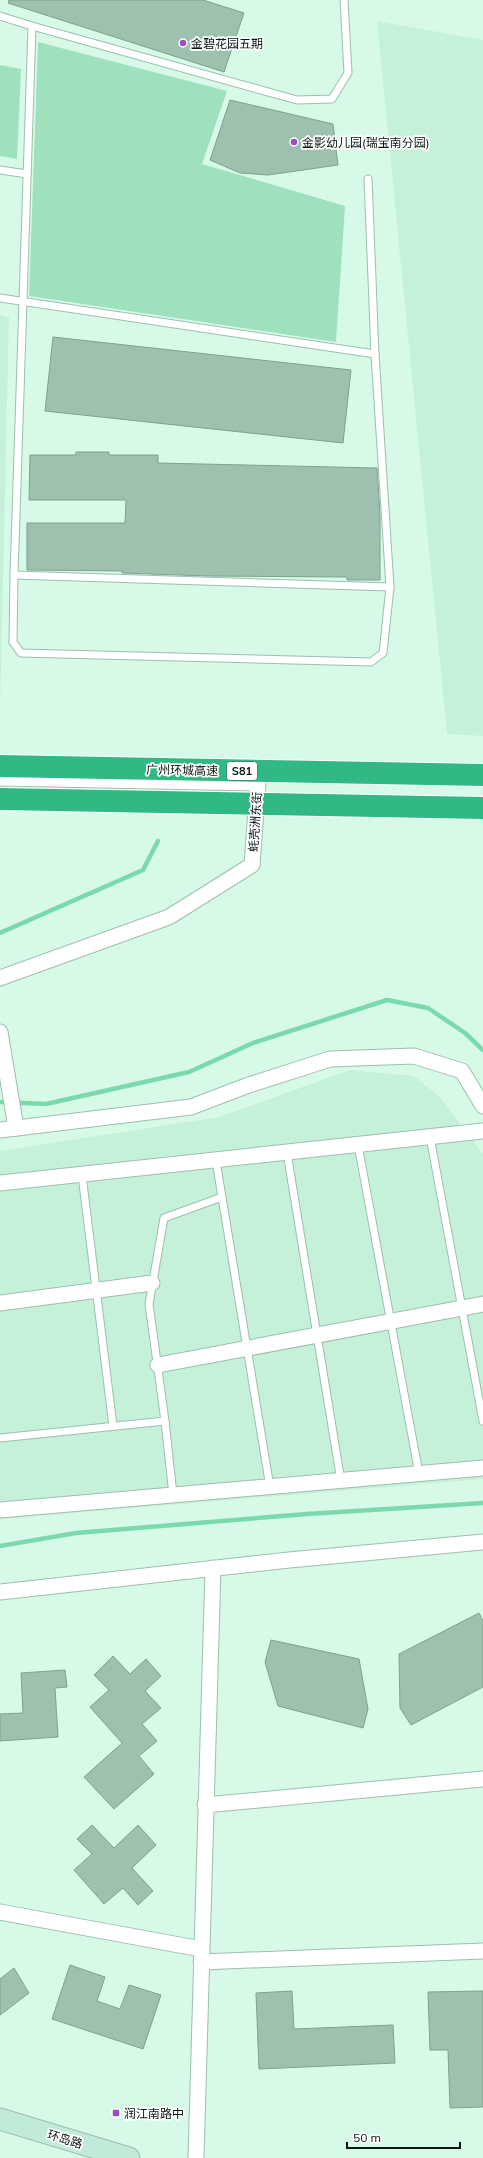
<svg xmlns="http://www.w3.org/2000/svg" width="483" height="2158" viewBox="0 0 483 2158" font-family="Mulish,'Noto Sans SC',sans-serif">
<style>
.built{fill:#c5f1da}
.green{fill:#9fe0bf}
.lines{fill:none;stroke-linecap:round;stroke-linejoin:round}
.stream{stroke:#7adaad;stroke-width:4.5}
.building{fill:#9ec1af;stroke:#7fa18f}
.lane-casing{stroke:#9dbfad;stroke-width:9}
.street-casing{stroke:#9dbfad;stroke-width:17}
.secondary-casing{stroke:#9dbfad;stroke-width:23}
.highway-casing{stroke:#fff;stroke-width:24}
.lane{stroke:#fff;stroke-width:7}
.street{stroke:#fff;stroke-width:15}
.secondary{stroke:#c1eada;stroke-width:21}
.highway{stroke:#30b984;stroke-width:22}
.highway-bridge-casing{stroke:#fff;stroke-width:24;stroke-linecap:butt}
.highway-bridge{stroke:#30b984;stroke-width:22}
.poi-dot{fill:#994ec1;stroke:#fff;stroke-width:1.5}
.labels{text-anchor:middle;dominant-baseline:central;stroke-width:3.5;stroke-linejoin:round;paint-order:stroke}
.shield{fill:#fff;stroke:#525a56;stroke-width:1}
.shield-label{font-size:11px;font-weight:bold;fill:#08140e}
.poi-label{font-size:12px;fill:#08140e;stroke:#fff;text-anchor:start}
.street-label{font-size:12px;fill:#08140e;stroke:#fff}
</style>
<rect width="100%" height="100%" fill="#d6fae7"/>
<g class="built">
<polygon points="377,21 483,40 483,736 447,734"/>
<polygon points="0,315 9,317 0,714"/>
<polygon points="350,1070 414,1076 440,1097 483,1154 483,1479 0,1519 0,1151 219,1117"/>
</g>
<g class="green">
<polygon points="38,42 227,91 202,164 345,206 336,342 29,296"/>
<polygon points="0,65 21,69 17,159 0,156"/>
</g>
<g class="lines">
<g class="stream">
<polyline points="0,933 143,870 158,841"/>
<polyline points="0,1102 46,1104 189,1072 253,1043 387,1000 428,1008 465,1033 483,1050"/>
<polyline points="0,1546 76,1533 307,1514 483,1503"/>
</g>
</g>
<g class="building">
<polygon points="9,0 203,0 244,13 224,72 8,3"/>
<polygon points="230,100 333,124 338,165 268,175 240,173 210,160"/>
<polygon points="53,337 351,370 343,443 45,411"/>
<polygon points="76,452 109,452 109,455 158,455 158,463 377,468 380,514 380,580 347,580 347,577 207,576 122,573 122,571 27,570 27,523 125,523 126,500 29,500 30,455 76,455"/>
<polygon points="479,1613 483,1621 483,1687 411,1725 400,1708 399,1654"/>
<polygon points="271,1640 359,1659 368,1709 363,1728 278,1706 265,1662"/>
<polygon points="113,1656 130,1674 146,1659 161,1676 145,1691 161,1708 142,1724 157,1741 139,1756 154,1774 114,1809 84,1777 122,1743 90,1707 109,1690 94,1675"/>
<polygon points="65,1670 67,1687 55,1688 58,1737 0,1741 0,1714 23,1713 21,1673"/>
<polygon points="92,1825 114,1848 138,1825 156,1845 132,1868 153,1891 138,1905 123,1888 104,1904 74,1870 92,1854 77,1839"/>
<polygon points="70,1965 105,1977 97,2001 120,2009 129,1985 161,1995 143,2049 52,2019"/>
<polygon points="14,1968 29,1993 0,2015 0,1979"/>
<polygon points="292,1991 294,2029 393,2025 395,2063 259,2069 256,1993"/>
<polygon points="483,1991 483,2107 450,2108 448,2050 430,2050 428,1992"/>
</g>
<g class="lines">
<g class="lane-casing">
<g id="lane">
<polyline points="0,16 32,26 14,575 13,642 21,653 371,662 383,653 390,587 375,354 368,179"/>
<polyline points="32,26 297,100 332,99 348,73 344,0"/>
<polyline points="0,170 27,174"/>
<polyline points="0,298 375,354"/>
<polyline points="14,575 390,587"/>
<polyline points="430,1137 483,1421"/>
<polyline points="358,1145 419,1474"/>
<polyline points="287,1153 341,1481"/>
<polyline points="216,1161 270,1487"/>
<polyline points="82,1175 113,1426"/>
<polyline points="0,1438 165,1421"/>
<polyline points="173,1495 165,1421 149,1304 164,1218 222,1197"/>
</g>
</g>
<g class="street-casing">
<g id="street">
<polyline points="0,778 258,783 252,865 169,917 0,978"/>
<polyline points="0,1032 16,1128"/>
<polyline points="0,1130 191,1107 246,1086 330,1059 414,1056 462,1071 483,1106"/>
<polyline points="0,1183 483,1131"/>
<polyline points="0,1303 152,1283"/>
<polyline points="158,1365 483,1304"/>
<polyline points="0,1510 483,1468"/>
<polyline points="0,1592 289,1560 483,1542"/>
<polyline points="205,1805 483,1779"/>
<polyline points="0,1912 201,1949"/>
<polyline points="201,1962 483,1951"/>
<polyline points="196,2158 213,1568"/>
</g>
</g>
<g class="secondary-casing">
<polyline id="secondary" points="0,2119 129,2158"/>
</g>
<g class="highway-casing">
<polyline id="highway" points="0,766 483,775"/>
</g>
<use href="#lane" class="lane"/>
<use href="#street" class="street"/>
<use href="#secondary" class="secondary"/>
<use href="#highway" class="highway"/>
<g class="highway-bridge-casing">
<polyline id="highway-bridge" points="0,799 483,808"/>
</g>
<use href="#highway-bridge" class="highway-bridge"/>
</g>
<g class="poi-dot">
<circle cx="183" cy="43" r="4"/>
<circle cx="294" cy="142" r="4"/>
<rect x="112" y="2109" width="8" height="8" rx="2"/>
</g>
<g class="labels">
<rect class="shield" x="227" y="762" width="30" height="18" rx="3"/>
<g class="shield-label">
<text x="242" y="771">S81</text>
</g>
<g class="poi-label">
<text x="191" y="43">金碧花园五期</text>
<text x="302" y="142">金影幼儿园(瑞宝南分园)</text>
<text x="124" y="2113">润江南路中</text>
</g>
<g class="street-label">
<text transform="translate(182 770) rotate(1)">广州环城高速</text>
<text transform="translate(255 822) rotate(-86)">蚝壳洲东街</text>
<text transform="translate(65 2139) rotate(17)">环岛路</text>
</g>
</g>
<path d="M347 2142v6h113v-6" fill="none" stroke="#08140e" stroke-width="2"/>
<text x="353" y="2142" font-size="12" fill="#08140e" stroke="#ffffff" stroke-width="3" paint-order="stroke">50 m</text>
</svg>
